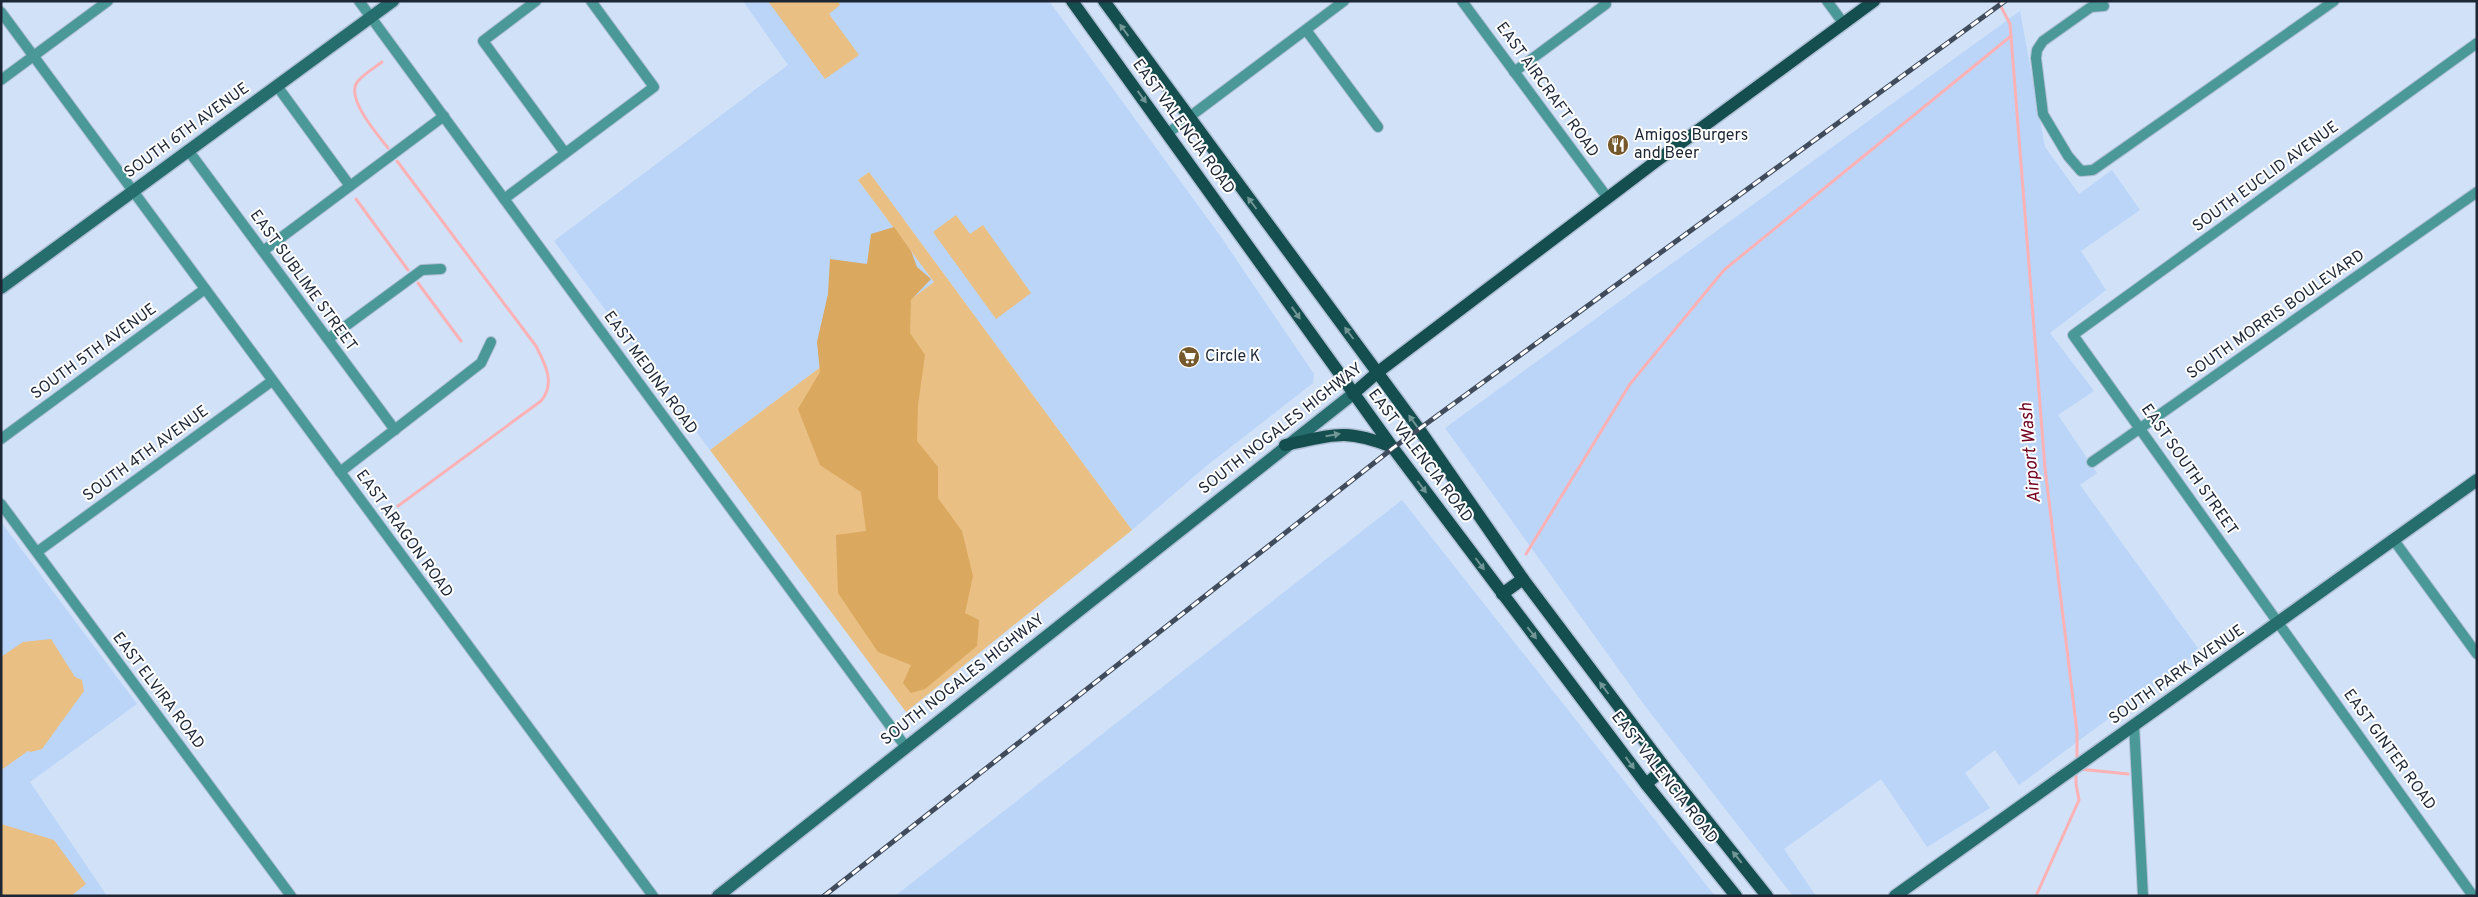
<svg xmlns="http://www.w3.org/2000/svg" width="2478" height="897" viewBox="0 0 2478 897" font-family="Overpass,sans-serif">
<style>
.built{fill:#bbd5f8}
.green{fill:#eabf83}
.forest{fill:#daa85e}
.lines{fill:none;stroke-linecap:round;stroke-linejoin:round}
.stream{stroke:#fcb1b5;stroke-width:3}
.street-casing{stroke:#b0bfd5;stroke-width:12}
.secondary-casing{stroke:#b0bfd5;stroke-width:15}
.primary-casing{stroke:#b0bfd5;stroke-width:15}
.street{stroke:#4b9898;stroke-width:10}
.secondary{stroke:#266d6d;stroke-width:12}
.primary{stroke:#144e4e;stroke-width:12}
.rail-casing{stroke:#404b5c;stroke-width:5}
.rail{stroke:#fff;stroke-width:3;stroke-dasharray:9;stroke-linecap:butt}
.oneway{fill:#729595}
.labels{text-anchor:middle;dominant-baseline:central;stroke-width:4;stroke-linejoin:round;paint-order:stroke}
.street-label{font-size:16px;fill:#1c2635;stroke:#fff}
.poi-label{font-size:16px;fill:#1c2635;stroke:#fff;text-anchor:start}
.water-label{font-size:18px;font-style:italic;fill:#710121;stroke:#fff}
</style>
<rect width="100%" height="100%" fill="#d0e1f8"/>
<g class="built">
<polygon points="743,1 1049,1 1221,237 1314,374 1313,383 1205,467 1132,530 869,172 858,180 934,282 710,450 554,241 788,65"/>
<polygon points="2020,11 2045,147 2079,194 2112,170 2140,210 2081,251 2106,290 2050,333 2094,391 2058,415 2097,473 2080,485 2200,651 2019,785 1995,750 1965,773 1990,808 1927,847 1881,779 1784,849 1816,896 1793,896 1645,706 1445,428"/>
<polygon points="1402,500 1715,896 895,896"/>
<polygon points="1,522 137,704 30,782 107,896 1,896"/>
</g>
<g class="green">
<polygon points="768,1 838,1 840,5 829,14 859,55 825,79"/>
<polygon points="869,172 1132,530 906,712 710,450 934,282 858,180"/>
<polygon points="956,215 970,234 983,225 1031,293 996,319 933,232"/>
<polygon points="51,639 75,677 82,680 84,691 42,749 31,752 28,751 1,770 1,657 23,642"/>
<polygon points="1,824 54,840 86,884 71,896 1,896"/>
</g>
<polygon class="forest" points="894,227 911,251 917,267 931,279 911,300 910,333 925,355 918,405 917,441 938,467 938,498 962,531 973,576 965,613 979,620 977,646 925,689 911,693 903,683 911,665 878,652 838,593 836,535 866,531 861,492 820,465 798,409 820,372 817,342 828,294 830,259 867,264 871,234"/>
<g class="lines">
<g class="stream">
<polyline points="1998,1 2010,24 2045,468 2077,732 2077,762"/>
<path d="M382,62C374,68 364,74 358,81C344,97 378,135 388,148"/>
<path d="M397,161L536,346C545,364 556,383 541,401L398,506"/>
<polyline points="356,199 408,270"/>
<polyline points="418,283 461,341"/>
<polyline points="1526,554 1630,384 1724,270 2011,36"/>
<polyline points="2079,769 2128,774"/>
<polyline points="2036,896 2079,800 2076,784 2076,771"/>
</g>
<g class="street-casing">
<g id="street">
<polyline points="359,1 905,746"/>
<polyline points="536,1 483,41 565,153"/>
<polyline points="1462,1 1607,197"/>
<polyline points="1827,1 1844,24"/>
<polyline points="2104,6 2091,7 2043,41 2037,50 2036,58 2043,114 2068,156 2081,171 2093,170 2334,1"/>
<polyline points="1,12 653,896"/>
<polyline points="1306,30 1378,127"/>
<polyline points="1514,72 1606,4"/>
<polyline points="1,80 108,1"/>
<polyline points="277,86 350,186"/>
<polyline points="1168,133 1344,1"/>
<polyline points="188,150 395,430"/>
<polyline points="504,199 654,87 591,1"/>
<polyline points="263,251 444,116"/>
<polyline points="328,339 422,270 441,269"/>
<polyline points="1,439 205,289"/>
<polyline points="2092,462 2477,192"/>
<polyline points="340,472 481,363 491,342"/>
<polyline points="1,504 291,896"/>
<polyline points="2393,539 2477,654"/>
<polyline points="37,552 272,381"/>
<polyline points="2134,724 2143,896"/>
<polyline points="2473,896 2073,335 2477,43"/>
</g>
</g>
<g class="secondary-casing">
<g id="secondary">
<polyline points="1,288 393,1"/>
<polyline points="718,896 1353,394"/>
<polyline points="1895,896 2477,480"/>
</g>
</g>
<g class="primary-casing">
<g id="primary">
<polyline points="1072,1 1393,448 1646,784 1736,896"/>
<polyline points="1104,1 1419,429 1523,579 1665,768 1767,896"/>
<polyline points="1353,394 1378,372 1655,162 1874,1"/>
<path d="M1285,445C1333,435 1345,428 1392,447"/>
<polyline points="1502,594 1523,579"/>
<polyline points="1646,784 1665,768"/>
</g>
</g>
<use href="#street" class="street"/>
<use href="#secondary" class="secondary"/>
<use href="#primary" class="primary"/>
<g class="rail-casing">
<polyline id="rail" points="824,896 1393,448 2005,1"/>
</g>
<use href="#rail" class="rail"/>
</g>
<defs><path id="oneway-solid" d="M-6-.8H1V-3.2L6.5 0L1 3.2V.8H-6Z" transform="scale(1.25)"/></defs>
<g class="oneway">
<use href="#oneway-solid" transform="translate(1124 30) rotate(-126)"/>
<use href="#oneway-solid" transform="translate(1142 97) rotate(54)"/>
<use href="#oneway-solid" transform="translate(1252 203) rotate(-127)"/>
<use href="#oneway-solid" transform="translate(1296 313) rotate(55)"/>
<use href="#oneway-solid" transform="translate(1349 333) rotate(-127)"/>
<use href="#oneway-solid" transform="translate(1413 421) rotate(-126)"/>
<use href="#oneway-solid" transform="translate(1333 435) rotate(-10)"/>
<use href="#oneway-solid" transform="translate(1422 487) rotate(53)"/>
<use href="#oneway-solid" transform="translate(1480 564) rotate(53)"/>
<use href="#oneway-solid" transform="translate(1532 633) rotate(52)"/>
<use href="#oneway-solid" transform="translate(1604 688) rotate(-127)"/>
<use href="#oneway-solid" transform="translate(1630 763) rotate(54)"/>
<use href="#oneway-solid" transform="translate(1737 857) rotate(-129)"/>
</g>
<defs>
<g id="restaurant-disc" transform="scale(1.125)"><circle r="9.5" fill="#75582c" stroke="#fff"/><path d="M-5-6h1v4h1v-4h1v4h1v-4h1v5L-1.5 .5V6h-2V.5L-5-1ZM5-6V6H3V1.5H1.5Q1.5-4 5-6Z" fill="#fff"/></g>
<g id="supermarket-disc" transform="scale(1.125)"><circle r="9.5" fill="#75582c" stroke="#fff"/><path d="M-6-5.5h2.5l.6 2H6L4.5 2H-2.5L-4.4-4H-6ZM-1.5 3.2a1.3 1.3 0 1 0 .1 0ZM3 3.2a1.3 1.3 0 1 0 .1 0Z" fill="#fff"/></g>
</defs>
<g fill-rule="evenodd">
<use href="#restaurant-disc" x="1618" y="145"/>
<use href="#supermarket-disc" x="1189" y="357"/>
</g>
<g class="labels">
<g class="street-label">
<text transform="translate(1547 90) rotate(54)">EAST AIRCRAFT ROAD</text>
<text transform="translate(1183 127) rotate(54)">EAST VALENCIA ROAD</text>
<text transform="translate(187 131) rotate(-36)">SOUTH 6TH AVENUE</text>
<text transform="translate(2266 177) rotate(-36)">SOUTH EUCLID AVENUE</text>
<text transform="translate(303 281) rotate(54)">EAST SUBLIME STREET</text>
<text transform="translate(2276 315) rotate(-35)">SOUTH MORRIS BOULEVARD</text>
<text transform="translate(94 352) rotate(-36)">SOUTH 5TH AVENUE</text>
<text transform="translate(650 373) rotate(54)">EAST MEDINA ROAD</text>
<text transform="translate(1281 429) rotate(-38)">SOUTH NOGALES HIGHWAY</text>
<text transform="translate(146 454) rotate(-36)">SOUTH 4TH AVENUE</text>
<text transform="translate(1420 456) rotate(53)">EAST VALENCIA ROAD</text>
<text transform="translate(2189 470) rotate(55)">EAST SOUTH STREET</text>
<text transform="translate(404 534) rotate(54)">EAST ARAGON ROAD</text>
<text transform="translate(2177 675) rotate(-35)">SOUTH PARK AVENUE</text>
<text transform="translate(963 680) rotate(-38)">SOUTH NOGALES HIGHWAY</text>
<text transform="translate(158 691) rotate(53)">EAST ELVIRA ROAD</text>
<text transform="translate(2389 750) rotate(54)">EAST GINTER ROAD</text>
<text transform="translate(1664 778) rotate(52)">EAST VALENCIA ROAD</text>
</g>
<g class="poi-label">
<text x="1634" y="136">Amigos Burgers<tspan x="1634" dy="18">and Beer</tspan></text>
<text x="1205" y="357">Circle K</text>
</g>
<g class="water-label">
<text transform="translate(2031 453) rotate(-95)">Airport Wash</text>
</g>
</g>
<rect width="2478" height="897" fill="none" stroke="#1c2635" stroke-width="5"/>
</svg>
